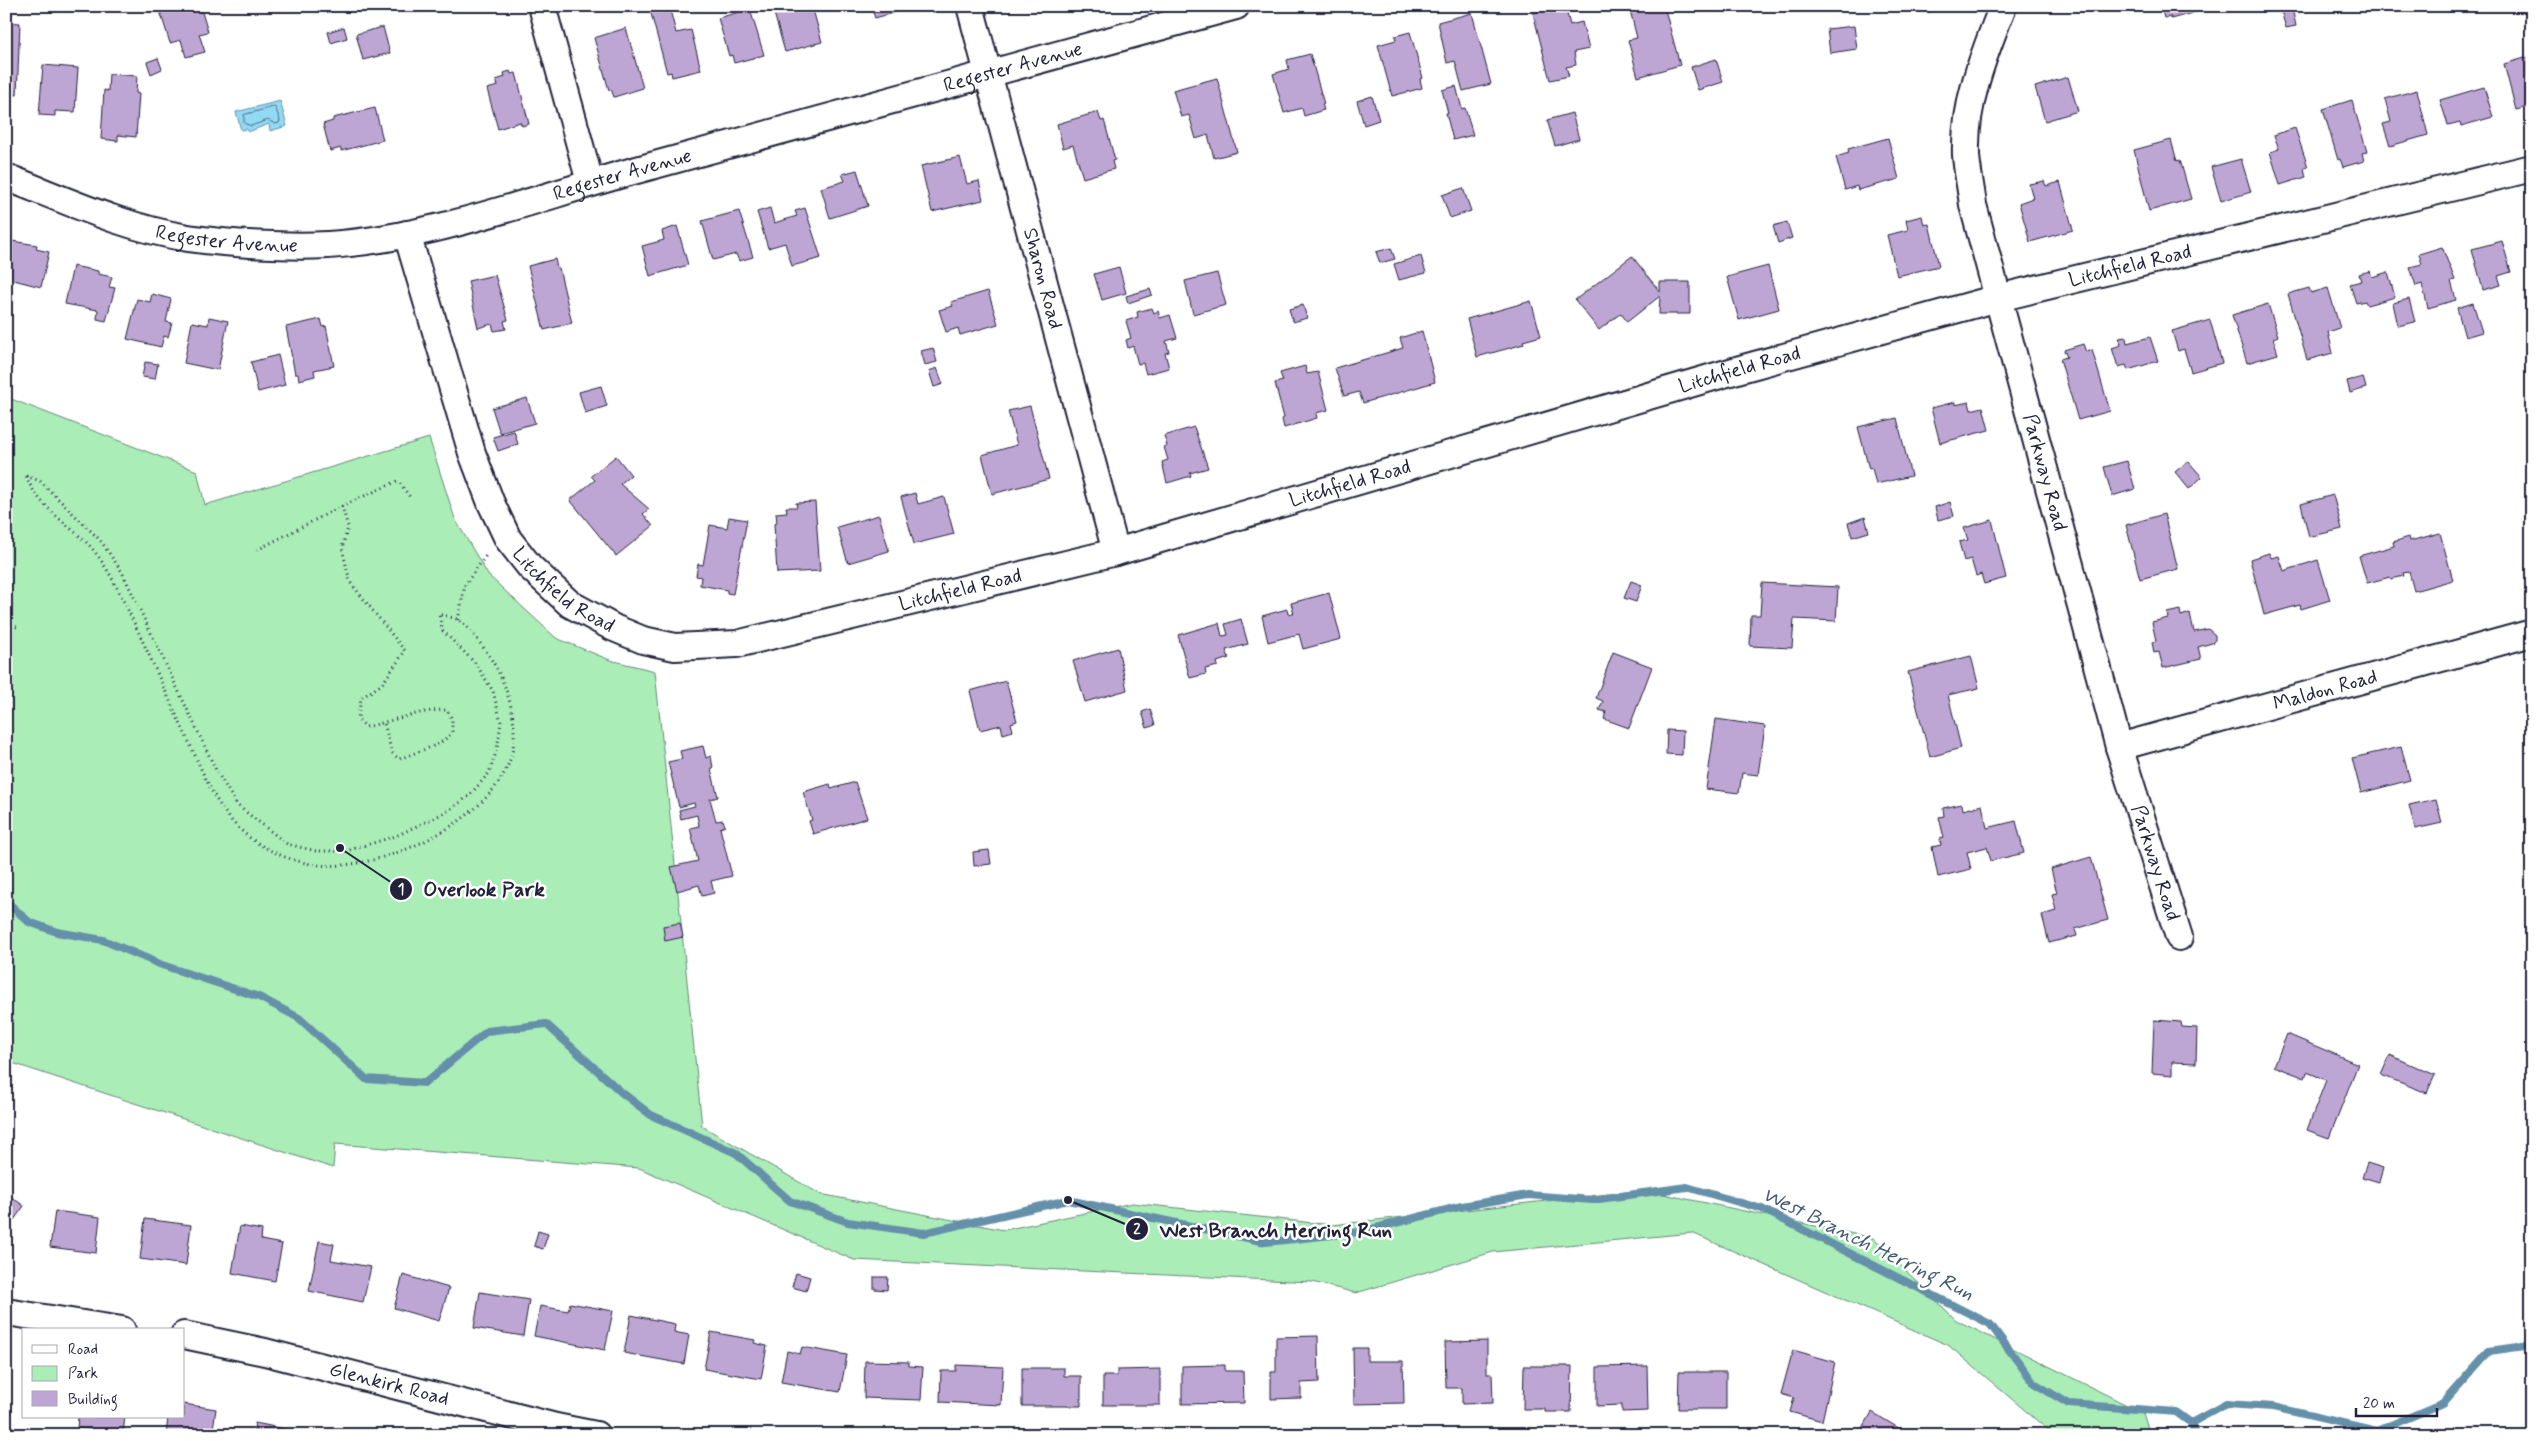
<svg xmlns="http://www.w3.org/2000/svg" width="2538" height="1441" viewBox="0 0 2538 1441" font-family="Mynerve,sans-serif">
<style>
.green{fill:#aaedb7;stroke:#668879}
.water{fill:#92d9f3;stroke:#6590a9}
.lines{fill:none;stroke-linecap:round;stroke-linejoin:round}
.shore{stroke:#4f6b85;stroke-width:1}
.stream{stroke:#6590a9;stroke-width:8}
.building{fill:#bea6d4;stroke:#22223b}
.minor-casing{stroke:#22223b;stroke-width:30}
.path{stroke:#22223b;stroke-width:3;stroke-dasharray:1 4;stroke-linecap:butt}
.minor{stroke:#fff;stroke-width:26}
.labels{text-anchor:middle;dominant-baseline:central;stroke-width:5;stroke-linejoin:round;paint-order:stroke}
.street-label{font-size:20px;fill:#22223b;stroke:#fff}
.water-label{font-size:21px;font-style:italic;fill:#445972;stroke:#fff}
.leader{fill:none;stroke:#22223b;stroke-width:2}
.callout-dot{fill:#22223b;stroke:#fff;stroke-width:2}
.mark-label{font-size:15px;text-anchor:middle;font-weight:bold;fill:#fff}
.callout-label{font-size:21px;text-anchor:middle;font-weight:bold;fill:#22223b;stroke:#fff;stroke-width:5;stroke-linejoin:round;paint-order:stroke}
</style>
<rect width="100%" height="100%" fill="#fff"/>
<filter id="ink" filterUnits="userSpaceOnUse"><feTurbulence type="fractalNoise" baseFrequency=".02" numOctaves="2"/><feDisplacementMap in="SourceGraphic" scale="10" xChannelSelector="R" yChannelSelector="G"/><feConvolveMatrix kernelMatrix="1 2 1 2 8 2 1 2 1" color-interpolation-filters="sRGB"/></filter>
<g filter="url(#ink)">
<polygon class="green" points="6,397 197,471 205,505 429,438 455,519 488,575 556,638 610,660 655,671 702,1126 820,1194 1004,1230 1132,1203 1332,1225 1644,1190 1873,1238 1956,1320 2143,1413 2150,1435 2054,1435 1948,1345 1692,1233 1493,1252 1356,1293 1312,1282 854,1260 639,1168 335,1144 333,1168 6,1061"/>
<polygon class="water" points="280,101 287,126 270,131 269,124 248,132 247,129 241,130 236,112"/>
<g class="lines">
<polygon class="shore" points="275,107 280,120 279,123 275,124 268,120 251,126 244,123 244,115"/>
<g class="stream">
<polyline points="6,901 29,922 57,932 103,940 162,965 259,997 299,1018 366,1079 425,1083 487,1031 546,1024 621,1092 651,1115 736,1153 790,1201 848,1222 924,1233 1068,1200 1266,1242 1360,1232 1462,1206 1528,1195 1592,1200 1687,1187 1762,1209 1990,1324 2034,1383 2069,1404 2176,1412 2191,1423 2195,1435"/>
<polyline points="2191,1423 2226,1404 2273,1407 2377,1431 2443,1403 2489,1351 2532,1345"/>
</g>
</g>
<g class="building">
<polygon points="176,6 200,6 208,32 199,34 205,52 186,57 181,40 170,43 160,11"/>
<polygon points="649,6 669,6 676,33 691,30 701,70 672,77 671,72 667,73"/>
<polygon points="772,6 812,6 822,42 785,52"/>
<polygon points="871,6 907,6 907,9 875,18"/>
<polygon points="1559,6 1565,6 1570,25 1582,22 1589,49 1574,52 1576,65 1566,67 1569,76 1550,80 1533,13"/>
<polygon points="1629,6 1664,6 1680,65 1638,77 1628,40 1637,38"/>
<polygon points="1927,6 1951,6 1928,12"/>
<polygon points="2147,6 2217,6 2171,19 2171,17 2164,18 2161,8"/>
<polygon points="2292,8 2296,26 2286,28 2281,11"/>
<polygon points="750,9 764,55 734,63 732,55 729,56 718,18"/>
<polygon points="1472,13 1491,84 1463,91 1455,61 1447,63 1438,22"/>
<polygon points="6,22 20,23 17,95 6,94"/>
<polygon points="1854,26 1857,49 1830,53 1827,29"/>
<polygon points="344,27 347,38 331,43 328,32"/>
<polygon points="383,27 390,53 363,60 356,34"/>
<polygon points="626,28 643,88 614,97 611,89 609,90 594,38"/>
<polygon points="1410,32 1423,78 1420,79 1422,88 1392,96 1378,45 1396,40 1395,36"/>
<polygon points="1310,54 1324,104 1322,104 1324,110 1304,116 1302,108 1284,113 1273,74 1289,69 1287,60"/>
<polygon points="2532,56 2532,106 2516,110 2504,64"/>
<polygon points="158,58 162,69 151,74 147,62"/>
<polygon points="1716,59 1723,82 1698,90 1691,67"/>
<polygon points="43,65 78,68 75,112 55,111 55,116 39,115"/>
<polygon points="510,71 511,74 516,73 529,124 522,126 520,122 498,129 487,89 498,86 496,80 505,77 504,73"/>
<polygon points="109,74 137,76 136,93 139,94 136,137 118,135 118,141 101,139 104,90 108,91"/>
<polygon points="2068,77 2078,111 2045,121 2035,87"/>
<polygon points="1217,78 1237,152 1214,158 1208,135 1196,139 1189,115 1181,117 1173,90"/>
<polygon points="1456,86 1462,109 1465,108 1473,135 1453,140 1446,113 1448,113 1442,90"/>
<polygon points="2484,87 2493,117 2461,126 2460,122 2448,125 2440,100"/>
<polygon points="2417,90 2428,135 2390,146 2383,124 2391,122 2385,99"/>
<polygon points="1372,96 1379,120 1364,125 1357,101"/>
<polygon points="2352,100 2367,152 2362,153 2364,161 2343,167 2340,159 2338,160 2323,109"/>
<polygon points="375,108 383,140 341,151 341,148 330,151 323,124 333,121 333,118"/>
<polygon points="1098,112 1101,121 1104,120 1115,160 1112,161 1114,169 1083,178 1073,145 1063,148 1057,124"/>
<polygon points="1572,113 1579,139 1555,146 1547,120"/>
<polygon points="2295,128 2308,167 2304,168 2306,177 2280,185 2270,152 2279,149 2274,135"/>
<polygon points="1888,138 1899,179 1858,190 1857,186 1845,190 1836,157 1849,153 1848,149"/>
<polygon points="2171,140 2177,161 2180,160 2191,199 2149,211 2134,150"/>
<polygon points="960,157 967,184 979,181 983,200 932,212 921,166"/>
<polygon points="2241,159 2251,192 2221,201 2211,167"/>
<polygon points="857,170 868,206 830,218 821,188 845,181 842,174"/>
<polygon points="2044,181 2046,186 2060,182 2073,230 2030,242 2019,203 2033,198 2029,184"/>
<polygon points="1463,188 1471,211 1450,218 1442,195"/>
<polygon points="770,208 774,223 797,216 795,211 805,208 821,258 792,266 785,243 768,248 757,212"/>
<polygon points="739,211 753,257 739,261 736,254 713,260 702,221"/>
<polygon points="1922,216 1924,225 1929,224 1939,266 1897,276 1887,235 1908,230 1906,220"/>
<polygon points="1787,222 1792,238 1778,243 1773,226"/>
<polygon points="677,226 688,265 650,276 642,246 664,240 662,231"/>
<polygon points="12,241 37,245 36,249 49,252 41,287 6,278 6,265"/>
<polygon points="2502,241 2511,272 2498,276 2501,285 2483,290 2472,249"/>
<polygon points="2442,247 2455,280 2451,281 2456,300 2428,308 2422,284 2416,286 2410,267 2422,264 2419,254"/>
<polygon points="1391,248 1395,259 1380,263 1376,252"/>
<polygon points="1421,256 1426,273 1399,280 1394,264"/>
<polygon points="1632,256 1660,292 1660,282 1690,282 1690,314 1659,314 1660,296 1627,322 1621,313 1599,330 1575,300"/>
<polygon points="555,259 557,268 559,268 572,323 544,330 528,266"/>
<polygon points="73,266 98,271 98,274 112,277 109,287 115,288 106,321 97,319 98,310 65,304"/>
<polygon points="1768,266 1779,309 1739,320 1727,277"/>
<polygon points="1119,267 1126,293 1102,300 1094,274"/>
<polygon points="2370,271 2372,277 2388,272 2395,297 2367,305 2365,301 2356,303 2350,284 2361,281 2359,274"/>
<polygon points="1217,273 1226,305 1193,314 1185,281"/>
<polygon points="495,275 508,320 504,321 506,329 494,331 492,324 478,328 468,281"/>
<polygon points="2309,288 2311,293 2328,288 2340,328 2328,332 2333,353 2307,360 2288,294"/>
<polygon points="1150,289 1152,295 1128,303 1126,296"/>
<polygon points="988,291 998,324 960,335 958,328 946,332 939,310 953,306 951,302"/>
<polygon points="152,294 171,299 166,322 172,323 168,337 164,336 161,347 127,339 137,299 150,302"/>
<polygon points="2409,299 2415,322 2398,326 2393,303"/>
<polygon points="1531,301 1541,336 1523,341 1524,344 1477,357 1467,319"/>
<polygon points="2473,303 2482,332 2465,337 2457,308"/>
<polygon points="2268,304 2278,336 2273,338 2278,354 2247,363 2232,315"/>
<polygon points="1303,305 1307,318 1293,322 1289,309"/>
<polygon points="1152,308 1154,313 1158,311 1160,318 1170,315 1177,338 1166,341 1169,352 1165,353 1169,368 1146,374 1143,363 1138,364 1133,346 1128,348 1126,340 1131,338 1126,321 1138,317 1137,312"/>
<polygon points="209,317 228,321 218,370 184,363 192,322 208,325"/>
<polygon points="321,319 323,327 326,326 334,366 314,370 315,376 299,380 298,374 295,374 286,327"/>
<polygon points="2210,320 2222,363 2191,372 2184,349 2178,351 2172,331"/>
<polygon points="1422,331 1435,382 1363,403 1359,392 1344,396 1335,368 1403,348 1400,338"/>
<polygon points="2126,337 2127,343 2150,337 2158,361 2128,370 2126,365 2118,367 2112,348 2121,345 2119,338"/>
<polygon points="2083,344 2086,352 2092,350 2110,411 2078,420 2060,359 2067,357 2064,350"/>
<polygon points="933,348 937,362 925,365 921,351"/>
<polygon points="278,355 285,385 258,392 251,362"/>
<polygon points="145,362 158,364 155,379 142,377"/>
<polygon points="1305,366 1307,374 1318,372 1328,410 1316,413 1317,418 1284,428 1282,419 1284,418 1275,383 1283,381 1280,373"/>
<polygon points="937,368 943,384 934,387 929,371"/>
<polygon points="2363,377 2366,388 2350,393 2347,381"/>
<polygon points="601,386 607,406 585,413 579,392"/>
<polygon points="527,398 535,423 500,433 492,408"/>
<polygon points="1955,402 1955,405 1969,402 1971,410 1983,407 1989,430 1940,443 1931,408"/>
<polygon points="1030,406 1049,479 992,494 982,455 1017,445 1008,411"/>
<polygon points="1897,418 1911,476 1876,484 1872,468 1869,469 1858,427"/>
<polygon points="1194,427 1208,468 1190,473 1191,476 1167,483 1162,462 1168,460 1164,447 1167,446 1164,436"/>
<polygon points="514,431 518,444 498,451 493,437"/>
<polygon points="616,456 631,475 620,484 649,509 643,514 653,526 616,556 570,500 595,480 591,476"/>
<polygon points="2127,461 2135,489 2112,496 2104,467"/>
<polygon points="2188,461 2202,477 2189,489 2175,472"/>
<polygon points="915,493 918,504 944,497 954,534 914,544 901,497"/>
<polygon points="2333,495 2342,529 2309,537 2301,504"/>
<polygon points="815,502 820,571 777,573 774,524 777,523 776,513 787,512 786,507 797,507 796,503"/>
<polygon points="1950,502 1954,516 1938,520 1935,507"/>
<polygon points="2164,514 2178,569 2140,579 2126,525"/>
<polygon points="879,515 889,551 848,563 837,527"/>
<polygon points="729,517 747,520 733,594 727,593 727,590 700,585 701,577 696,576 698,564 703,565 710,525 727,528"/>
<polygon points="1865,517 1869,532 1852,537 1848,523"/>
<polygon points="1992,520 2006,578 1984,584 1981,574 1976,576 1971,559 1964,561 1959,542 1968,540 1964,528"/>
<polygon points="2440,533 2453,580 2414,591 2409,572 2403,573 2404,576 2391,579 2390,577 2367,583 2359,556 2394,546 2393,542 2409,537 2410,541"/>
<polygon points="2269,553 2271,558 2279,556 2284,571 2318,560 2330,600 2301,609 2300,605 2264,615 2250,559"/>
<polygon points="1631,581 1642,585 1636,602 1624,598"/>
<polygon points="1762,583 1838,587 1836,621 1794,619 1792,648 1750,646 1751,615 1760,615"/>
<polygon points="1329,593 1341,639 1303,649 1299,634 1268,642 1262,616 1287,609 1288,614 1294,613 1291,603"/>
<polygon points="2180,610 2181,616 2190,613 2194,632 2208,629 2215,635 2215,640 2212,643 2198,647 2201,659 2163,668 2159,652 2154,653 2152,642 2156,641 2152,622 2168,618 2167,613"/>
<polygon points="1241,619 1248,644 1226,650 1229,658 1217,662 1218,666 1205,669 1206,674 1190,678 1178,635 1219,623 1222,636 1228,635 1225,624"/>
<polygon points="1118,648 1127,690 1085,702 1073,661"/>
<polygon points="1613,652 1652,667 1629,728 1604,719 1606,712 1599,710 1603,701 1596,698"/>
<polygon points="1971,656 1979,688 1948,695 1961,748 1930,757 1908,672"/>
<polygon points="1006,681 1017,721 1011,723 1013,731 1003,734 1001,725 980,730 970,691"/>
<polygon points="1150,709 1155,725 1147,728 1142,712"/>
<polygon points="1716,719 1765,726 1758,775 1742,773 1739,793 1706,789"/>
<polygon points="1667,730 1683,731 1682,755 1666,754"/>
<polygon points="703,746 706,758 711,756 713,768 711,769 718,797 710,799 716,821 723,820 725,826 720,828 732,876 711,881 714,893 702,896 699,885 677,891 671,867 698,861 690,828 699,826 697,815 681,819 679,810 695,806 694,803 679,807 668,762 682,759 680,751"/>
<polygon points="2401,747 2410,780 2361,793 2352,758"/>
<polygon points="855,782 867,818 813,834 809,821 812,820 803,792 830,784 831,789"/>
<polygon points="2436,799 2442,823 2415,829 2409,805"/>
<polygon points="1962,804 1963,810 1982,805 1987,828 2016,821 2024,853 1991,861 1987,847 1967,852 1971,869 1938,877 1932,847 1941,845 1940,839 1944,838 1939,817 1944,816 1943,808"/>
<polygon points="989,850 991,864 974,866 973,852"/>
<polygon points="2091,857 2108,920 2075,929 2077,936 2049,943 2042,915 2056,911 2052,894 2057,893 2051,869"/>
<polygon points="680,923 683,937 665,941 663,926"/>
<polygon points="2154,1020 2181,1022 2182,1027 2197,1028 2196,1063 2172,1062 2172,1075 2152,1073"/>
<polygon points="2287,1034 2358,1064 2329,1138 2307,1130 2326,1080 2307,1072 2305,1078 2274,1066"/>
<polygon points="2390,1055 2435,1075 2427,1093 2381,1075"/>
<polygon points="2367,1163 2383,1168 2379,1182 2362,1177"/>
<polygon points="6,1193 24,1206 6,1231"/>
<polygon points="55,1211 100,1217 96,1253 50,1247"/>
<polygon points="145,1219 191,1225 186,1265 140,1259"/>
<polygon points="240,1226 262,1230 261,1240 282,1244 275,1281 232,1273"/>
<polygon points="538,1231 548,1234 543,1249 534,1246"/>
<polygon points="319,1241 334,1244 331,1260 371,1267 363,1302 309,1291"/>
<polygon points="796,1273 810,1277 806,1291 792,1287"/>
<polygon points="403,1275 449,1288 439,1321 394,1308"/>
<polygon points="874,1277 888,1277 887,1290 874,1289"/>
<polygon points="480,1292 529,1300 523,1336 474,1328"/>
<polygon points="570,1303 613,1311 605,1350 534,1336 540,1306 568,1311"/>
<polygon points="631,1315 675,1324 674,1332 689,1335 684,1364 624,1353"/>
<polygon points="711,1332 755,1340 754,1343 767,1346 761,1379 704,1369"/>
<polygon points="1318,1336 1319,1382 1301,1383 1301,1398 1271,1399 1271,1372 1276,1372 1276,1337"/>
<polygon points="1487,1341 1487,1374 1492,1374 1493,1403 1462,1404 1462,1388 1446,1388 1445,1342"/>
<polygon points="802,1347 847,1355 840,1392 781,1382 787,1351 800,1354"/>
<polygon points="1353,1348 1367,1348 1367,1361 1403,1361 1404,1403 1354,1404"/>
<polygon points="1793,1350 1835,1362 1822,1421 1790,1412 1794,1398 1781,1394"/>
<polygon points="865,1361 909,1362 909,1366 923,1367 921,1400 864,1398"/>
<polygon points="956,1365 1003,1367 1001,1405 940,1402 941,1371 956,1371"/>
<polygon points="1225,1365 1225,1371 1243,1371 1244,1403 1182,1404 1182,1366"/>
<polygon points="1524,1366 1572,1366 1571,1412 1545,1412 1545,1409 1523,1409"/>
<polygon points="1647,1366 1648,1411 1622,1412 1622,1405 1597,1406 1597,1367"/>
<polygon points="1022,1368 1064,1368 1064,1376 1081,1376 1081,1406 1022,1406"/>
<polygon points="1160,1369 1160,1405 1103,1405 1103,1376 1117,1376 1117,1370"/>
<polygon points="1679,1372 1726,1372 1726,1409 1678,1409"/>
<polygon points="184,1404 216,1409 212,1435 166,1435 168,1417 184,1417"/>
<polygon points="1872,1412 1910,1435 1859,1435"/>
<polygon points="78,1417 125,1417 123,1433 77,1428"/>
<polygon points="255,1423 300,1432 299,1435 253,1435"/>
</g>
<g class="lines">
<g class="minor-casing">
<g id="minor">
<polyline points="542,6 590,182"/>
<path id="s1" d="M970,6L1116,552"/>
<path id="s2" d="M2003,6C1984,54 1964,103 1966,155C1967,171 1971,188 1973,205L2119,747L2179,937"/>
<path id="s3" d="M6,177C65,200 125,228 188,238C230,244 286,247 328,245C437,238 540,196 644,168C842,114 1039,60 1236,6"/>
<path id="s4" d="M407,234L472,453L491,503L508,539L530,567L570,604L614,628L643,640L675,647L737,644L1116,552L1744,368L1998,298L2532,168"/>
<path id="s5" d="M2119,747L2532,633"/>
<polyline points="6,1312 122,1330"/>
<path id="s6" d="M184,1335L265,1352L556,1427L596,1435"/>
</g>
</g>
<g class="path">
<path d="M26,476C37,505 68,524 90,546C99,556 109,572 115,584C141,635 163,687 187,738C199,763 210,793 227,815C248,843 284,861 318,865C382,872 501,819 513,748C517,720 509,693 497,669C490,656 469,625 457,619C451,617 444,616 439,614"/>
<polyline points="26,476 40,481 100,540 122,572 217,772 237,805 287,844 316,851 346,851 396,836 446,812 469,796 489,773 497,750 501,722 493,691 476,664 443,631 439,614"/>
<path d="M342,506L348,527L342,548L350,582L405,651L382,684L361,698L358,719L366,727C393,721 419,710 447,710L452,719V733L439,744L399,759L392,753L384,723"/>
<polyline points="257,550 342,506 398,481 410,497"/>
<polyline points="458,620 465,585 487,554"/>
<polyline points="6,625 17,627"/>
</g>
<use href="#minor" class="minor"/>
</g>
</g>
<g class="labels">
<g class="street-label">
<text stroke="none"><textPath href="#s3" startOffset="1041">Regester Avenue</textPath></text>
<text stroke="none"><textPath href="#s3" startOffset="636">Regester Avenue</textPath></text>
<text stroke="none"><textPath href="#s3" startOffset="231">Regester Avenue</textPath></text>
<text stroke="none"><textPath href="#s4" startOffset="2032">Litchfield Road</textPath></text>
<text stroke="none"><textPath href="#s1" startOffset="282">Sharon Road</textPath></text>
<text stroke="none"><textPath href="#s4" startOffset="1628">Litchfield Road</textPath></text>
<text stroke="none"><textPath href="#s2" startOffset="482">Parkway Road</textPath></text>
<text stroke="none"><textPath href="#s4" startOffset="1222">Litchfield Road</textPath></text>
<text stroke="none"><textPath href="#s4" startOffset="398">Litchfield Road</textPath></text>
<text stroke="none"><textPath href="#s4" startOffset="818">Litchfield Road</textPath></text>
<text stroke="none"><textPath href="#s5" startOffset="214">Maldon Road</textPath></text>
<text stroke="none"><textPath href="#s2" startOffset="888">Parkway Road</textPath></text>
<text stroke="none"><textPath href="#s6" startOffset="211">Glenkirk Road</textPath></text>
</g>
<g class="water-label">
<text transform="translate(1868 1244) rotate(26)">West Branch Herring Run</text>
</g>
</g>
<path class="leader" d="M340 848L401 889M1068 1200L1137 1229"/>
<g class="callout-dot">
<circle cx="340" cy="848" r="5"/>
<circle cx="1068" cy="1200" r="5"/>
<circle cx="401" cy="889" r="12"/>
<circle cx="1137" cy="1229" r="12"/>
</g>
<g class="mark-label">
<text x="401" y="894">1</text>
<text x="1137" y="1234">2</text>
</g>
<g class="callout-label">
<text x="484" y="896">Overlook Park</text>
<text x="1276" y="1237">West Branch Herring Run</text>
</g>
<rect width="2538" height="1441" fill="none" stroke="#fff" stroke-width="25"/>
<rect x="12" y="12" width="2513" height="1416" fill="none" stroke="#22223b" stroke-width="2" filter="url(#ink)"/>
<rect x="22" y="1328" width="162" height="90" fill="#ffffff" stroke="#a7a7b1"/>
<rect x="32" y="1345" width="25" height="8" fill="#ffffff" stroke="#a7a7b1"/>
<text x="68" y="1354" font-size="15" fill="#22223b">Road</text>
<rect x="32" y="1366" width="25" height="15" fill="#aaedb7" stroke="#a7a7b1"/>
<text x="68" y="1378" font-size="15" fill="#22223b">Park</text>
<rect x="32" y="1391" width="25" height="15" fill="#bea6d4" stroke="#a7a7b1"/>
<text x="68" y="1404" font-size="15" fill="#22223b">Building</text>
<path d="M2356 1408v8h81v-8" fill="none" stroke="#22223b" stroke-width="2.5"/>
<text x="2363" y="1408" font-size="15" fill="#22223b" stroke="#ffffff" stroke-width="4" paint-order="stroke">20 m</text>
</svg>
